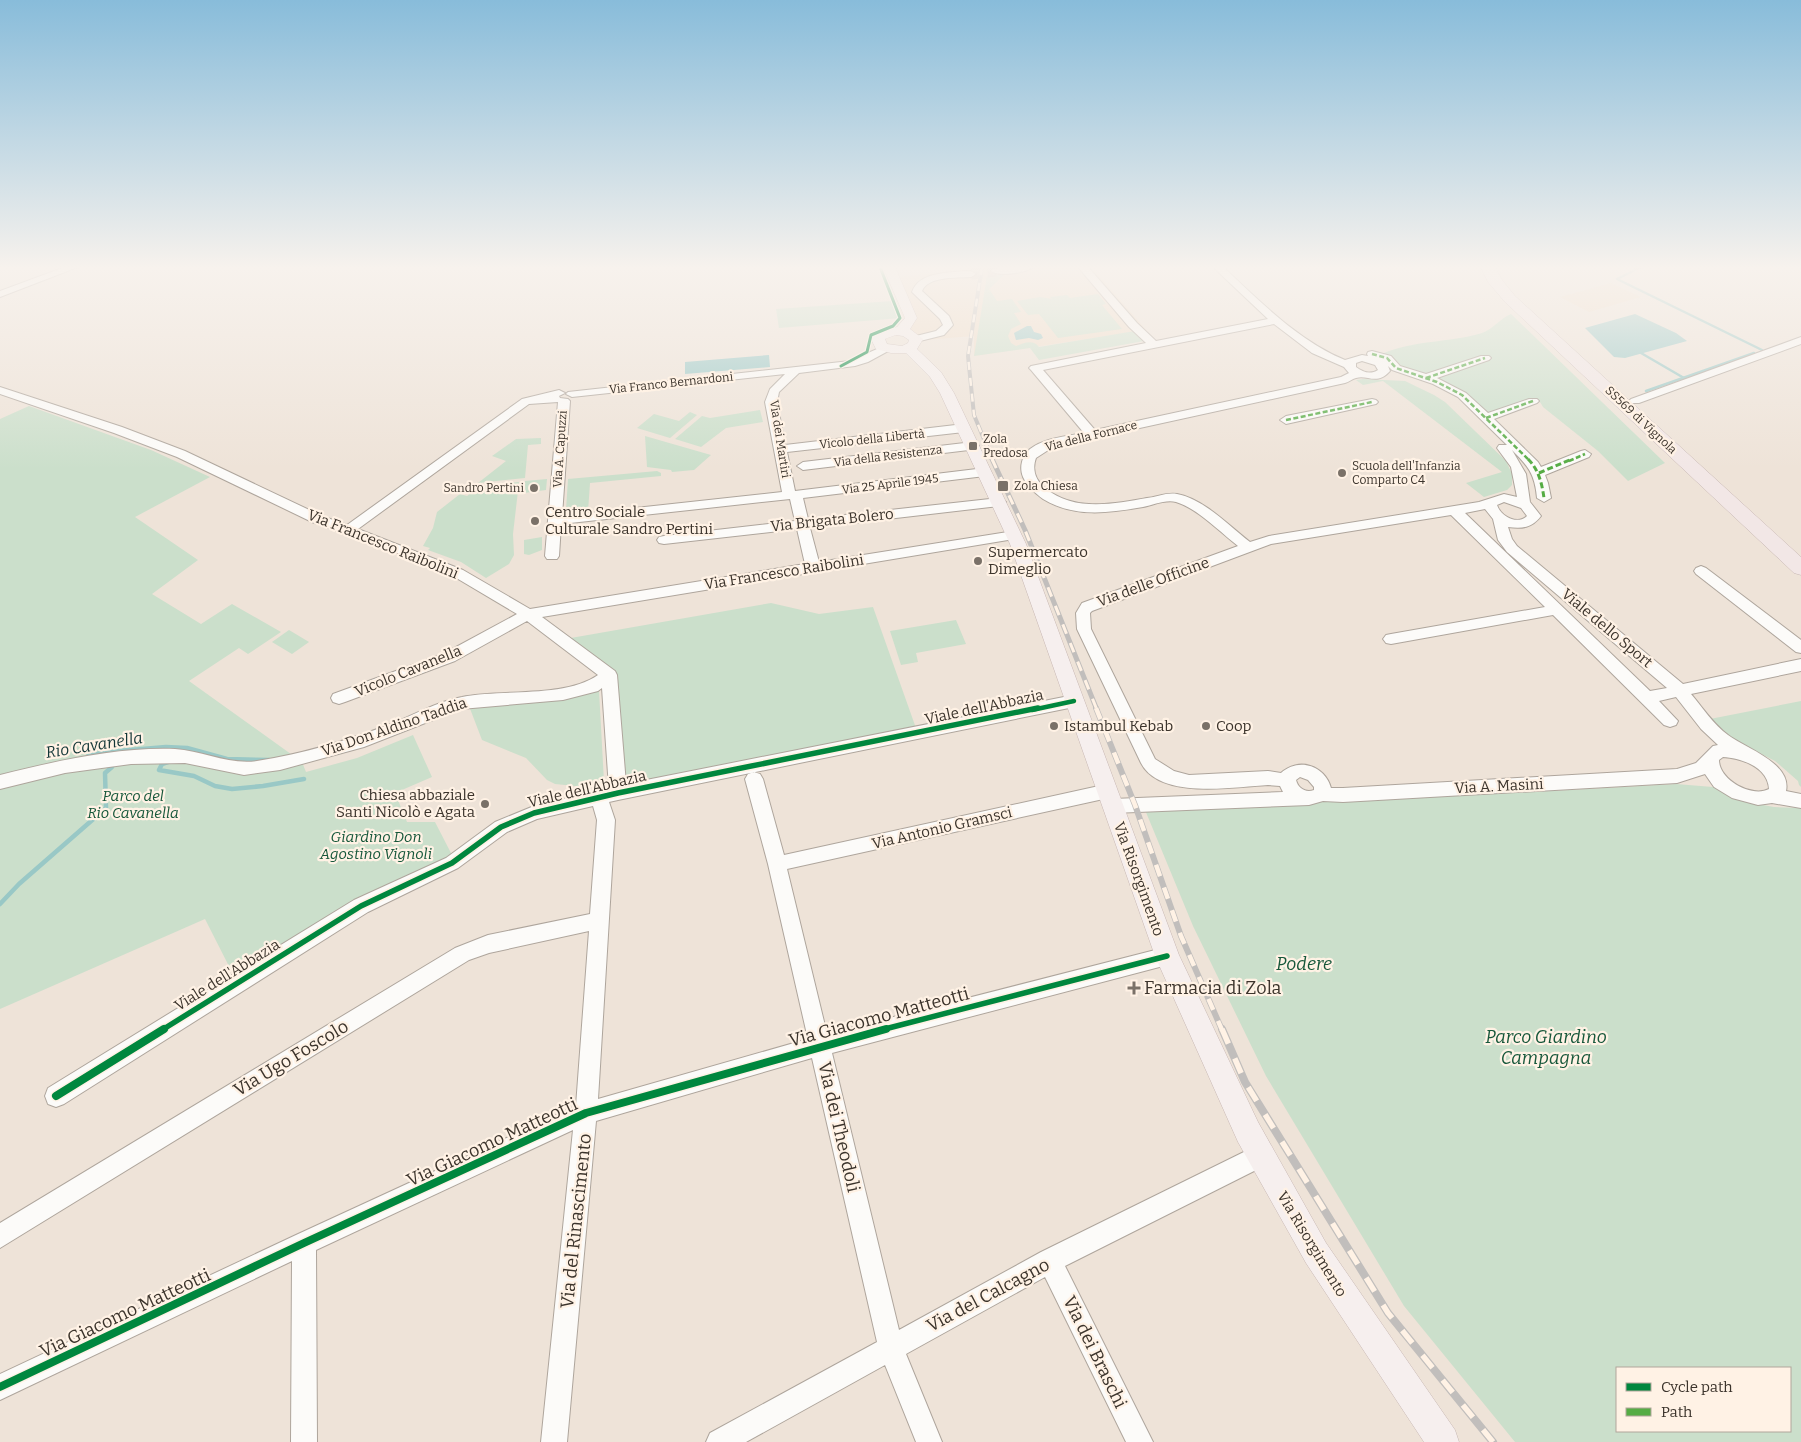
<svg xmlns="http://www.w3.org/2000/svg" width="1801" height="1442" viewBox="0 0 1801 1442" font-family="Bitter,serif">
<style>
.built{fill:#f0ddc9}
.green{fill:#cbdfcb;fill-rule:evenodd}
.water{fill:#99c8c6}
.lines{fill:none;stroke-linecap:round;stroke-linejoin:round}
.stream-far1{stroke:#99c8c6;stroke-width:2.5}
.stream{stroke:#99c8c6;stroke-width:4.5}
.minor-tunnel{stroke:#cac0b6;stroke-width:11;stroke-dasharray:11 5.5;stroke-linecap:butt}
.minor-casing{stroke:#aea59c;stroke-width:2}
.major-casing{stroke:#c7b7b3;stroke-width:1}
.highway-casing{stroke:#c7b7b3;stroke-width:1}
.minor{fill:#fcfbf9;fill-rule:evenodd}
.major{fill:#f6efee;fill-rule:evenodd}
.highway{fill:#f2e7e6;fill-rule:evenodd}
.rail-far3-casing{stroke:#c1bebc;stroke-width:4}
.rail-far2-casing{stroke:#c1bebc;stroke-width:5}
.rail-far1-casing{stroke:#c1bebc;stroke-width:6}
.rail-casing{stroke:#c1bebc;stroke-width:8}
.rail-far3{stroke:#fff2e5;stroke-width:2.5;stroke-dasharray:8;stroke-linecap:butt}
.rail-far2{stroke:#fff2e5;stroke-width:3;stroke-dasharray:10;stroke-linecap:butt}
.rail-far1{stroke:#fff2e5;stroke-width:4.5;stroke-dasharray:12;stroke-linecap:butt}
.rail{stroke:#fff2e5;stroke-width:5.5;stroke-dasharray:16;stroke-linecap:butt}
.quiet-far1{stroke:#55ac44;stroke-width:2.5;stroke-dasharray:5 2.5;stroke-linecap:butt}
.quiet{stroke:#55ac44;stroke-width:3;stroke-dasharray:6 3;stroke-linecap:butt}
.cycleway-far3-casing{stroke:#fff2e5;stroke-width:5}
.cycleway-far2-casing{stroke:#fff2e5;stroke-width:7}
.cycleway-far1-casing{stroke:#fff2e5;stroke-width:9}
.cycleway-casing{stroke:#fff2e5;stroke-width:11}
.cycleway-far3{stroke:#00873e;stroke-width:3}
.cycleway-far2{stroke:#00873e;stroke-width:4.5}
.cycleway-far1{stroke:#00873e;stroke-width:5.5}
.cycleway{stroke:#00873e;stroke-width:8}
.poi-dot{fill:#7a7168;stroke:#fff2e5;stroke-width:2}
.labels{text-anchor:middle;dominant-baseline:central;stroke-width:4.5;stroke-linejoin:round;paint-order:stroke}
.far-street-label{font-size:12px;fill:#3c342c;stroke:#fff2e5}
.far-poi-label{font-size:12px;fill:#3c342c;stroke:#fff2e5;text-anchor:start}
.poi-label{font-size:15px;fill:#3c342c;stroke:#fff2e5;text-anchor:start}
.street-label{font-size:15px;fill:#3c342c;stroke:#fff2e5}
.park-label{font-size:15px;font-style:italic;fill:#16573a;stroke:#fff2e5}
.water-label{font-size:16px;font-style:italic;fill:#113536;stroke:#fff2e5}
.near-park-label{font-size:18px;font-style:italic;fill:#16573a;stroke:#fff2e5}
.near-poi-label{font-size:18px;fill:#3c342c;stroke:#fff2e5;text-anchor:start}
.near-street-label{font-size:18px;fill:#3c342c;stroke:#fff2e5}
</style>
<rect width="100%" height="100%" fill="#eee3d8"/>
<g class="built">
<polygon points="993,267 1092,267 1146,330 974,356 974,336 912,341 890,278"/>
<polygon points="1611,283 1641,297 1589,312 1560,297"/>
</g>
<g class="green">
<path d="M1005,274L989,289L997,301L1012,299L1021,312L1014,313L1021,324L1011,329L1008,336L1011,343L1016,346C1024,343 1033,339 1039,347L1135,331L1144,341L1039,360L1030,348L974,356L987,276Z"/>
<polygon points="1098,294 1106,304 1102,305 1122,329 1058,338 1039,314 1028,315 1017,301 1040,297 1052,299 1050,297 1067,295 1070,298"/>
<polygon points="893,301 901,318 779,328 776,309"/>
<path d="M1511,314L1665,463L1628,481L1598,451L1543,407L1540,402L1493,419L1465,394L1405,369L1391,356L1382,354C1413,340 1449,343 1482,333C1493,329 1501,318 1511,314Z"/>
<polygon points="1363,379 1405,381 1434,395 1445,402 1506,461 1512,474 1512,485 1507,490 1484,497 1466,483 1502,472 1383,381 1363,385 1356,380"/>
<polygon points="29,406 151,450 210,477 135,517 198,560 152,594 201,624 232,604 281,632 248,654 239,648 189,681 302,762 306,772 357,758 413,735 432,777 395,793 407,822 435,822 452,855 356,900 237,982 205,919 0,1009 0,419"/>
<polygon points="760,410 763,422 726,428 701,447 675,439 702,416 710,418"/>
<polygon points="690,412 697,415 670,438 637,428 654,414 679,421"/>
<polygon points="645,436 711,455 694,470 672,472 671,470 647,467"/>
<polygon points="541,438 541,444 528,445 525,478 478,483 506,461 492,456 516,439"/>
<polygon points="657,471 661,473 661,476 590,483 588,512 570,514 566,510 568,479"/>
<polygon points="547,479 546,490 524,493 525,481"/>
<polygon points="519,482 513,534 514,555 509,564 486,578 461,562 428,550 430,548 423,546 433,528 437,512 460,494 467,496 481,486"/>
<polygon points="542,537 542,550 529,555 524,554 524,540"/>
<polygon points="771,603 819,614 873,607 917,731 620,789 614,688 565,639"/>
<polygon points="956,620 966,644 916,653 918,662 901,665 890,631"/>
<polygon points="289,630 309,642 292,654 272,642"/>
<polygon points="599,690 604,782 585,787 555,784 547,780 526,758 482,740 469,706"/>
<polygon points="1801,701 1801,787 1799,785 1798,781 1775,761 1728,737 1710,719"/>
<path d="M1676,784L1713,787L1742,801L1774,807L1801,808V1442H1515L1404,1306L1266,1076L1193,926L1143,805L1442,787L1460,796ZM1617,1368H1790V1431H1617Z"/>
</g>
<g class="water">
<polygon points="1635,314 1676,333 1687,341 1625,358 1614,357 1585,328"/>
<polygon points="1027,326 1031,326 1034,332 1041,334 1043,338 1038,340 1029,338 1016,340 1014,333"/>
<polygon points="769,355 770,367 685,374 685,362"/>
</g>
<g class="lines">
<g class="stream-far1">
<polyline points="1641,267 1617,279 1762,350"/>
<polyline points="1641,353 1684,378"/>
<polyline points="1646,391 1754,353"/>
</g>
<g class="stream">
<polyline points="88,756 106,752 166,747 187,748 227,759 269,760"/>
<polyline points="168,762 162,764 159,770 194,776 215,786 232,789 263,786 304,779"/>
<polyline points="0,904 19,884 106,808 105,773 112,767"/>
</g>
<polyline class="minor-tunnel" points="971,274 996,271"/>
<g class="minor-casing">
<g id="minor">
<polygon points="65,267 78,267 0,297 0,291"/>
<path d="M1006,267H1033C1026,273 998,277 991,271L993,269Z"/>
<path d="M1078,267H1088L1137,323L1156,341L1268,319L1213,267H1223C1261,302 1297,340 1345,360L1362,355L1368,356L1367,354L1368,352L1372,351L1391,356L1400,366L1426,374L1481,356H1489L1491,358L1489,360L1437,378L1466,393L1488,413L1529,399H1537L1539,401L1537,403L1494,419L1538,462L1541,467L1581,451L1585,450L1591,454L1589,457L1545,475L1548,483L1551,498L1544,502L1537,498C1535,474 1528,466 1512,450L1526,474L1530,502L1541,516C1532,528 1522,529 1508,527L1512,539L1517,546L1683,684L1801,659V671L1691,694C1703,708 1713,724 1728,735C1745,748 1792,763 1786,791L1801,794V808L1772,803L1758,805L1732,798L1714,787L1705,774L1677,783L1343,802L1323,801L1309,805L1113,813L1107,811L1104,806L1107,801L1113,799L1283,792L1280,786L1268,785C1234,787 1160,800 1141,763L1077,629L1076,613L1082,603L1238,546C1221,533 1197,508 1176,502C1166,499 1153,505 1143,507C1109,513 1074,518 1043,499C1035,493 1027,486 1023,477C1019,467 1022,456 1030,449C1044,438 1067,436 1084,433L1031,370L1029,368L1031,366L1146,343L1129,327ZM1274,324L1312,353L1344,367L1349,373L1341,377L1095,430L1043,370ZM1362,361L1375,365L1378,370C1370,375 1363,372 1356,367V363ZM1388,366L1392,370L1433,384L1458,397L1507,445H1499L1497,448L1511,467L1517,497L1504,494L1479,502L1269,536L1250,542C1229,526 1204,499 1177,494C1167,492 1157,497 1147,498C1113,504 1074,512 1045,488C1035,480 1032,469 1036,458L1053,447L1345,383C1349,382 1352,379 1356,378C1367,374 1377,386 1390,371ZM1504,502L1521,508L1527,516C1518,525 1501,517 1497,505ZM1485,509L1493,519L1498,540L1507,552L1667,688L1650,691L1465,513ZM1451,515L1545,607L1391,634L1386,635L1383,639L1386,643L1391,644L1553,615L1664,725L1670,727L1676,725L1678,721L1659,701L1676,697L1701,729L1718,745L1713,746L1696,763L1677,769L1343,788H1331C1325,765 1298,757 1281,773L1268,771L1189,775L1174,771L1155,759L1091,629L1090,613L1092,611L1271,544ZM1723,757C1741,758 1768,767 1769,789C1752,798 1719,780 1719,760ZM1300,777L1308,780L1314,787V790C1305,793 1298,788 1296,780Z"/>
<path d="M965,271H971L976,274L971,277C957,278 928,276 922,291L949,316L953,325L944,335L916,342L912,341L911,339L912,337L936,331L943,325L940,319L912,292C919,272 947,273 965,271Z"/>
<polygon points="1801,337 1801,344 1639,403 1631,403 1629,401 1631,399"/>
<path d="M886,345L890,346L891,348L890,350L868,362L855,366L799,373L779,392L777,402L785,445L964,424L970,428L964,432L787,452L795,491L985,468L991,472L985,476L803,498L808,519L999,498L1006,502L999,506L810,528L819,562L1014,531L1021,535L1014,539L542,617L615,671L617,675L626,784L1074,695L1080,697L1082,701L1080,705L1074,707L618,800L609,802L615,820L598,1099L808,1039L768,864L745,779L748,774L754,772L760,774L763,779L784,855L1108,784L1114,786L1117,791L1114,796L1108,798L787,869L827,1034L1167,947L1174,950L1177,956L1174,962L1167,965L832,1053L899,1330L1041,1252L1252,1148L1260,1145L1268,1148L1271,1156L1268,1164L1065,1266L1153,1442H1126L1045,1277L906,1354L942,1442H916L885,1365L746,1442H706L710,1433L877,1342L812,1058L596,1121L567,1442H541L573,1130L316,1250L317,1442H291L292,1261L0,1400V1374L296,1235L576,1106L589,931L489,953L469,960L0,1248V1223L455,948L488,935L590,914L597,820L593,806L537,819L507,832L458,868L368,912L64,1104L56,1107L48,1104L45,1096L48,1088L354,900L446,858L495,822L534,806L609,788L602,688L598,691L563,700L461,709L364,747L280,770L244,775L185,763L131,764L65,773L0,789V775C57,761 116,747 175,749C203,751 229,765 257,761C303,754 348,740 391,724C414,715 438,701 462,697C502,689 565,698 598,675L527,621L455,661L345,702L339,704L333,702L331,698L333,694L445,653L517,614L453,576L403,555L312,522L177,457L114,433L0,394V387L122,427L185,451L322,516L347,525L522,399L559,390L565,393L559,396L560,398L568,399L570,401L562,516L782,492L765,402L770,389L785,374L572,397L566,394L568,392L850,361ZM558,402L545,556L547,559H557L559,556L561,524L790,499L795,521L664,536L659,537L657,540L659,543L664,544L797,529L805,564L530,609L463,570L358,529L529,404Z"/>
<polygon points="1372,399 1376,400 1378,402 1376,404 1286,424 1280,420 1286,416"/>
<polygon points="973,442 977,443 979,446 977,449 803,470 797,466 803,462"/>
<polygon points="1701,566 1706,568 1801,640 1801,653 1796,652 1696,574 1694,571 1696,568"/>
</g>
</g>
<g class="major-casing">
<path id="major" d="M883,267H895L917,318L910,329L923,339L917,349L941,372L954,393L1026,544L1179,955L1258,1122L1326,1243L1455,1430L1459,1442H1424L1306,1263L1238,1142L1155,956L1010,544L940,393L930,377L906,353H891L876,349L871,339L875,333L897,327L905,318ZM896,335L903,336L909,340L908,343L902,346L887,344L885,339Z"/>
</g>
<g class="highway-casing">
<polygon id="highway" points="1481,267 1495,267 1502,280 1515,296 1801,557 1801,575 1794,573 1505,302 1488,282"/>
</g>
<use href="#minor" class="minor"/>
<use href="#major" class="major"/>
<use href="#highway" class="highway"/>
<g class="rail-far3-casing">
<polyline id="rail-far3" points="982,267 968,356 974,415 993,461"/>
</g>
<g class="rail-far2-casing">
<polyline id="rail-far2" points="992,459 1025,530 1097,710"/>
</g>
<g class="rail-far1-casing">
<polyline id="rail-far1" points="1096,708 1135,805 1181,936 1222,1030"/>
</g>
<g class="rail-casing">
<polyline id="rail" points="1222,1029 1245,1082 1388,1313 1493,1442"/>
</g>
<use href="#rail-far3" class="rail-far3"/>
<use href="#rail-far2" class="rail-far2"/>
<use href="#rail-far1" class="rail-far1"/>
<use href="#rail" class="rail"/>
<g class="quiet-far1">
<polyline points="1372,354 1387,358 1396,368 1437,382 1462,395 1530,461"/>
<polyline points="1426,378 1485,358"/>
<polyline points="1486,418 1533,401"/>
<polyline points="1286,420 1372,402"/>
<polyline points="1569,461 1585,454"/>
</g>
<g class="quiet">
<path d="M1528,459C1539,470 1542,484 1544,498"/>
<polyline points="1539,473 1572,459"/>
</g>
<g class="cycleway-far3-casing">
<polyline id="cycleway-far3" points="841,366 867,352 871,335 893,326 900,318 880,267"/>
</g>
<g class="cycleway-far2-casing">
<polyline id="cycleway-far2" points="1032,710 1074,701"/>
</g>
<g class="cycleway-far1-casing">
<g id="cycleway-far1">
<polyline points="162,1030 361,906 452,863 501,827 534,813 618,793 1038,708"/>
<polyline points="881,1030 1167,956"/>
</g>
</g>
<g class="cycleway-casing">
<g id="cycleway">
<polyline points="56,1096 164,1029"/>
<polyline points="0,1387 304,1243 586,1113 886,1029"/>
</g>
</g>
<use href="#cycleway-far3" class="cycleway-far3"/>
<use href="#cycleway-far2" class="cycleway-far2"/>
<use href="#cycleway-far1" class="cycleway-far1"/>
<use href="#cycleway" class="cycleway"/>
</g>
<linearGradient id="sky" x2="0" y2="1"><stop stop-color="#88bcda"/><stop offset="0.57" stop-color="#f7f2ed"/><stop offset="1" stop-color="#f7f2ed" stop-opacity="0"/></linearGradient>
<rect width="1801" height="469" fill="url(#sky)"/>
<g class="poi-dot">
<rect x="968" y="441" width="10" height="10" rx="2.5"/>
<circle cx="1342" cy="473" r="5"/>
<rect x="997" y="480" width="12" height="12" rx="2.5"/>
<circle cx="534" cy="488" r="5"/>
<circle cx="535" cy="521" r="5"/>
<circle cx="978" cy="561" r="5"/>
<circle cx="1054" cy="726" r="5"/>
<circle cx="1206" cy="726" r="5"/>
<circle cx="485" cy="804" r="5"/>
<path d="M1131.5 980.5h5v5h5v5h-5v5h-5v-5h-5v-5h5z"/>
</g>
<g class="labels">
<g class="far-street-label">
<text transform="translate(671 383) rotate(-6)">Via Franco Bernardoni</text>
<text transform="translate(1641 420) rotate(43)">SS569 di Vignola</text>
<text transform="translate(1091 436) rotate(-14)">Via della Fornace</text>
<text transform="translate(780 439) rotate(81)">Via dei Martiri</text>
<text transform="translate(872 439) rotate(-6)">Vicolo della Libertà</text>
<text transform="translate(560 449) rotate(-86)">Via A. Capuzzi</text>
<text transform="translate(888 456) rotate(-7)">Via della Resistenza</text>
<text transform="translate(890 484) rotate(-7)">Via 25 Aprile 1945</text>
</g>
<g class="far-poi-label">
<text x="983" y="439">Zola<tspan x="983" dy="14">Predosa</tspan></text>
<text x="1352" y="466">Scuola dell'Infanzia<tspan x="1352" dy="14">Comparto C4</tspan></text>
<text x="1014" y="486">Zola Chiesa</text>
<text x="524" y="488" text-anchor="end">Sandro Pertini</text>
</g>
<g class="poi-label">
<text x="545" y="512">Centro Sociale<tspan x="545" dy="17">Culturale Sandro Pertini</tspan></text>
<text x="988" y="552">Supermercato<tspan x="988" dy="17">Dimeglio</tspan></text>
<text x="1064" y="726">Istambul Kebab</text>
<text x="1216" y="726">Coop</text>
<text x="475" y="795" text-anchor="end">Chiesa abbaziale<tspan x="475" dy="17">Santi Nicolò e Agata</tspan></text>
</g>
<g class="street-label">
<text transform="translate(832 520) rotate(-6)">Via Brigata Bolero</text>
<text transform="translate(383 544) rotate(22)">Via Francesco Raibolini</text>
<text transform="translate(784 572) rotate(-9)">Via Francesco Raibolini</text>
<text transform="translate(1153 582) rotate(-20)">Via delle Officine</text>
<text transform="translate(1607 628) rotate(40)">Viale dello Sport</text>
<text transform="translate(408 671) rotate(-22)">Vicolo Cavanella</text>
<text transform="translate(984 707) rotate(-12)">Viale dell'Abbazia</text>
<text transform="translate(394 727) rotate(-19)">Via Don Aldino Taddia</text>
<text transform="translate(1499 786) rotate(-3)">Via A. Masini</text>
<text transform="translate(587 789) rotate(-13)">Viale dell'Abbazia</text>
<text transform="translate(942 828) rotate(-13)">Via Antonio Gramsci</text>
<text transform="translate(1139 879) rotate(70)">Via Risorgimento</text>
<text transform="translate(227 975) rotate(-32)">Viale dell'Abbazia</text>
<text transform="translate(1312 1244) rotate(59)">Via Risorgimento</text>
</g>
<g class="park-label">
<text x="133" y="796">Parco del<tspan x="133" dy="17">Rio Cavanella</tspan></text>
<text x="376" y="837">Giardino Don<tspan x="376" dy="17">Agostino Vignoli</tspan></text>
</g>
<g class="water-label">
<text transform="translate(94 745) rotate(-9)">Rio Cavanella</text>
</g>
<g class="near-park-label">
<text x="1304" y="964">Podere</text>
<text x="1546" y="1037">Parco Giardino<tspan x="1546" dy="21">Campagna</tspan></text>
</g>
<g class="near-poi-label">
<text x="1144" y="988">Farmacia di Zola</text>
</g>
<g class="near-street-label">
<text transform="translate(879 1017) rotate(-15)">Via Giacomo Matteotti</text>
<text transform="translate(291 1058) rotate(-31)">Via Ugo Foscolo</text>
<text transform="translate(839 1127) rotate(77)">Via dei Theodoli</text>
<text transform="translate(492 1142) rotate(-25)">Via Giacomo Matteotti</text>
<text transform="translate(576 1221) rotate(-84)">Via del Rinascimento</text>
<text transform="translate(988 1295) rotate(-28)">Via del Calcagno</text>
<text transform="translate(125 1313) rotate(-25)">Via Giacomo Matteotti</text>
<text transform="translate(1095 1352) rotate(64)">Via dei Braschi</text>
</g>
</g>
<rect x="1616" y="1367" width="175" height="65" fill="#fff2e5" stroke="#b1a69b"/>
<rect x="1626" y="1383" width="25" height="8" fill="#00873e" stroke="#b1a69b"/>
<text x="1661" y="1392" font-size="15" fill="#3c342c">Cycle path</text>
<rect x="1626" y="1408" width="25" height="8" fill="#55ac44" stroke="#b1a69b"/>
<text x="1661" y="1417" font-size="15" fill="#3c342c">Path</text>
</svg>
